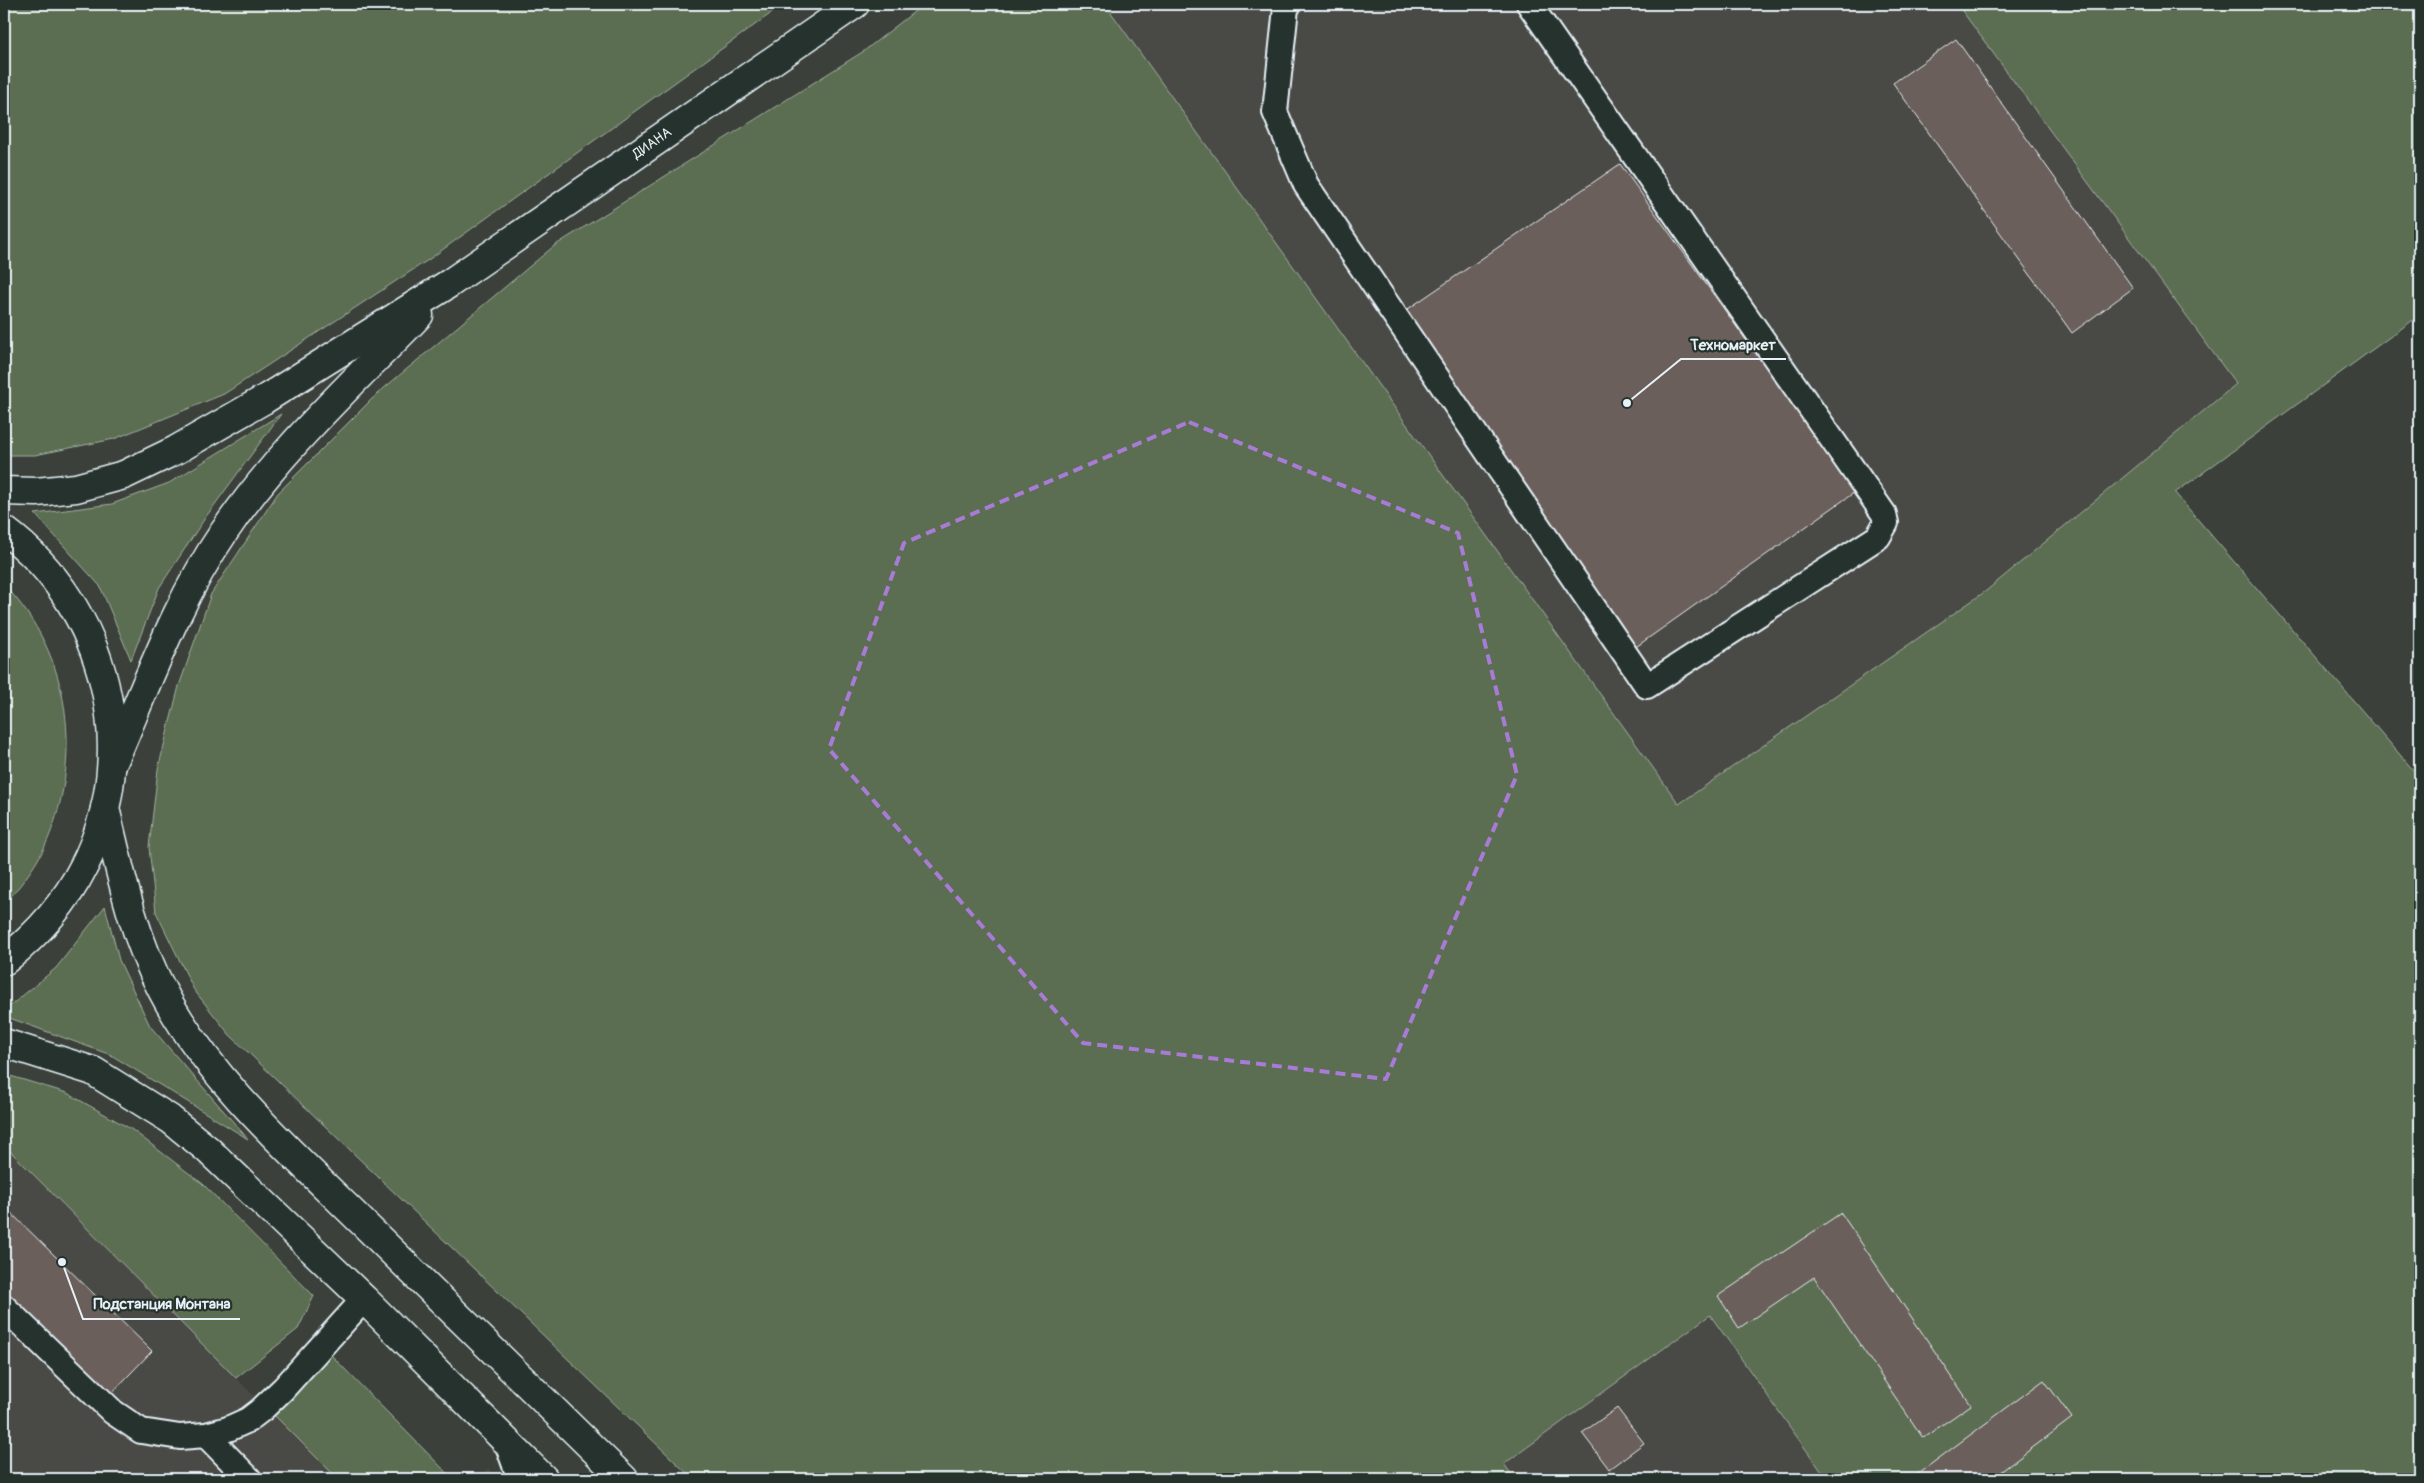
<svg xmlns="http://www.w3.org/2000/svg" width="2424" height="1483" viewBox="0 0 2424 1483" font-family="Pangolin,sans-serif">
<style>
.built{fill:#494944}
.green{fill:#5b6e51;stroke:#a2b0a4}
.building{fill:#6b5e5a;stroke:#e8f1f8}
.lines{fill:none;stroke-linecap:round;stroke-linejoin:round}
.lane-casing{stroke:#e8f1f8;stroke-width:28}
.secondary-casing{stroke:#e8f1f8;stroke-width:31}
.path{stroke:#e8f1f8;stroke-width:3;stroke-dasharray:1 4;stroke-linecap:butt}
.lane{stroke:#26332d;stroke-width:24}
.secondary{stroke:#26332d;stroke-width:28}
.marked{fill:none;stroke:#a77bd6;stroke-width:4;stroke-dasharray:10 6;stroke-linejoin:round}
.labels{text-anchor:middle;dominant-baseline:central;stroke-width:4.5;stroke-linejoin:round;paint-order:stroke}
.street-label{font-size:14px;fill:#e8f1f8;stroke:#26332d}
.leader{fill:none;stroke:#e8f1f8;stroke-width:2}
.callout-dot{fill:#e8f1f8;stroke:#26332d;stroke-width:2}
.callout-label{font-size:15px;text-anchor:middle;font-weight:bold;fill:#e8f1f8;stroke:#26332d;stroke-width:4.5;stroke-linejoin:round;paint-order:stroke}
</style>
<rect width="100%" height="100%" fill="#3b403a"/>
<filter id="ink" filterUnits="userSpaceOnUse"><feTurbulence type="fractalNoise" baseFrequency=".02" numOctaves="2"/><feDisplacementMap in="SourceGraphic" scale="10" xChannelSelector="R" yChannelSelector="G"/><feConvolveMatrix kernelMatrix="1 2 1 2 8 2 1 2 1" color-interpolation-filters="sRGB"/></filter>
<g filter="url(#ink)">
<g class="built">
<polygon points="1105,4 1957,4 2236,384 1986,591 1679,805"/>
<polygon points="4,1145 236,1378 338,1479 4,1479"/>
<polygon points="1710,1315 1827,1479 1515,1479 1504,1464"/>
<polygon points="488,1468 500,1479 477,1479"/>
</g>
<g class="green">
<polygon points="4,4 784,4 431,258 224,394 114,439 35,455 4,455"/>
<polygon points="924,4 1105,4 1679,804 1986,591 2236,384 1957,4 2420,4 2420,315 2175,493 2420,778 2420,1479 1827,1479 1710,1315 1504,1464 1515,1479 693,1479 229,1034 194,990 156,912 149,847 158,769 179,686 211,594 278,493 377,394 554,246 864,51"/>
<polygon points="281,414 205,518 159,588 131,660 100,586 35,514 112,504 169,483"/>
<path d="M4,585C72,654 84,760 45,846C35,868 19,887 4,905Z"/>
<polygon points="105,906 119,960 150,1026 248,1139 111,1055 4,1016 4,1011 56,968"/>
<polygon points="4,1074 67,1093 131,1129 203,1184 314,1296 298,1329 236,1378 4,1145"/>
<polygon points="328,1352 453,1479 338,1479 270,1411"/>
</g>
<g class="building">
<polygon points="1956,39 2133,288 2072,333 1893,83"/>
<polygon points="1620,164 1855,492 1633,649 1402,313"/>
<polygon points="4,1206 152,1351 106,1399 4,1300"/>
<polygon points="1841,1213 1971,1405 1923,1438 1814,1277 1739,1328 1718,1296"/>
<polygon points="2044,1380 2072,1418 1991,1479 1911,1479"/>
<polygon points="1617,1408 1644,1443 1609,1469 1582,1433"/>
</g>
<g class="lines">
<g class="lane-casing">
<g id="lane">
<polyline points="1289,4 1286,8 1275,112 1306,185 1647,686 1878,537 1886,523 1884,514 1529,4"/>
<polyline points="4,1307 113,1412 141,1431 180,1437 206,1435 228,1429 248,1420 261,1410 283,1389 364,1299"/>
<polyline points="206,1435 249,1479"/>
<polyline points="507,1443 520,1479"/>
</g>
</g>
<g class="secondary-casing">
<g id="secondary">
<polyline points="4,491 36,492 76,488 124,475 176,450 265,399 450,283 855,4"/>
<path d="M4,530C107,606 142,752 84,866C65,904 37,935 4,961"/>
<path d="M112,765C146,687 176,602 224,532C278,452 352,384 419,315"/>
<path d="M105,808C120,870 132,933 162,990C208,1079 292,1153 363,1223C450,1308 537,1394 624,1479"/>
<polyline points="4,1043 93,1071 170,1119 207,1149 364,1299 544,1479"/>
</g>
</g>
<polyline class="path" points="2415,1479 2420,1475"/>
<use href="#lane" class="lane"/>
<use href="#secondary" class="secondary"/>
</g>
</g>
<path class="marked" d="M1189,422L1458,533L1517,775L1386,1079L1083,1043L829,749L904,543Z"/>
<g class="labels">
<g class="street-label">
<text transform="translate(652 143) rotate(-35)">ДИАНА</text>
</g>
</g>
<path class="leader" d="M1627 403L1681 359H1786M62 1262L83 1319H240"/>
<g class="callout-dot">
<circle cx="1627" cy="403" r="5"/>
<circle cx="62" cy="1262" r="5"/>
</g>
<g class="callout-label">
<text x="1733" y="350">Техномаркет</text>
<text x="162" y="1309">Подстанция Монтана</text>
</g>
<rect width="2424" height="1483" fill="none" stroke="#26332d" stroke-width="20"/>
<rect x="10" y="10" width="2404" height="1463" fill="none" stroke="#e8f1f8" stroke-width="2" filter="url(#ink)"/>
</svg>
